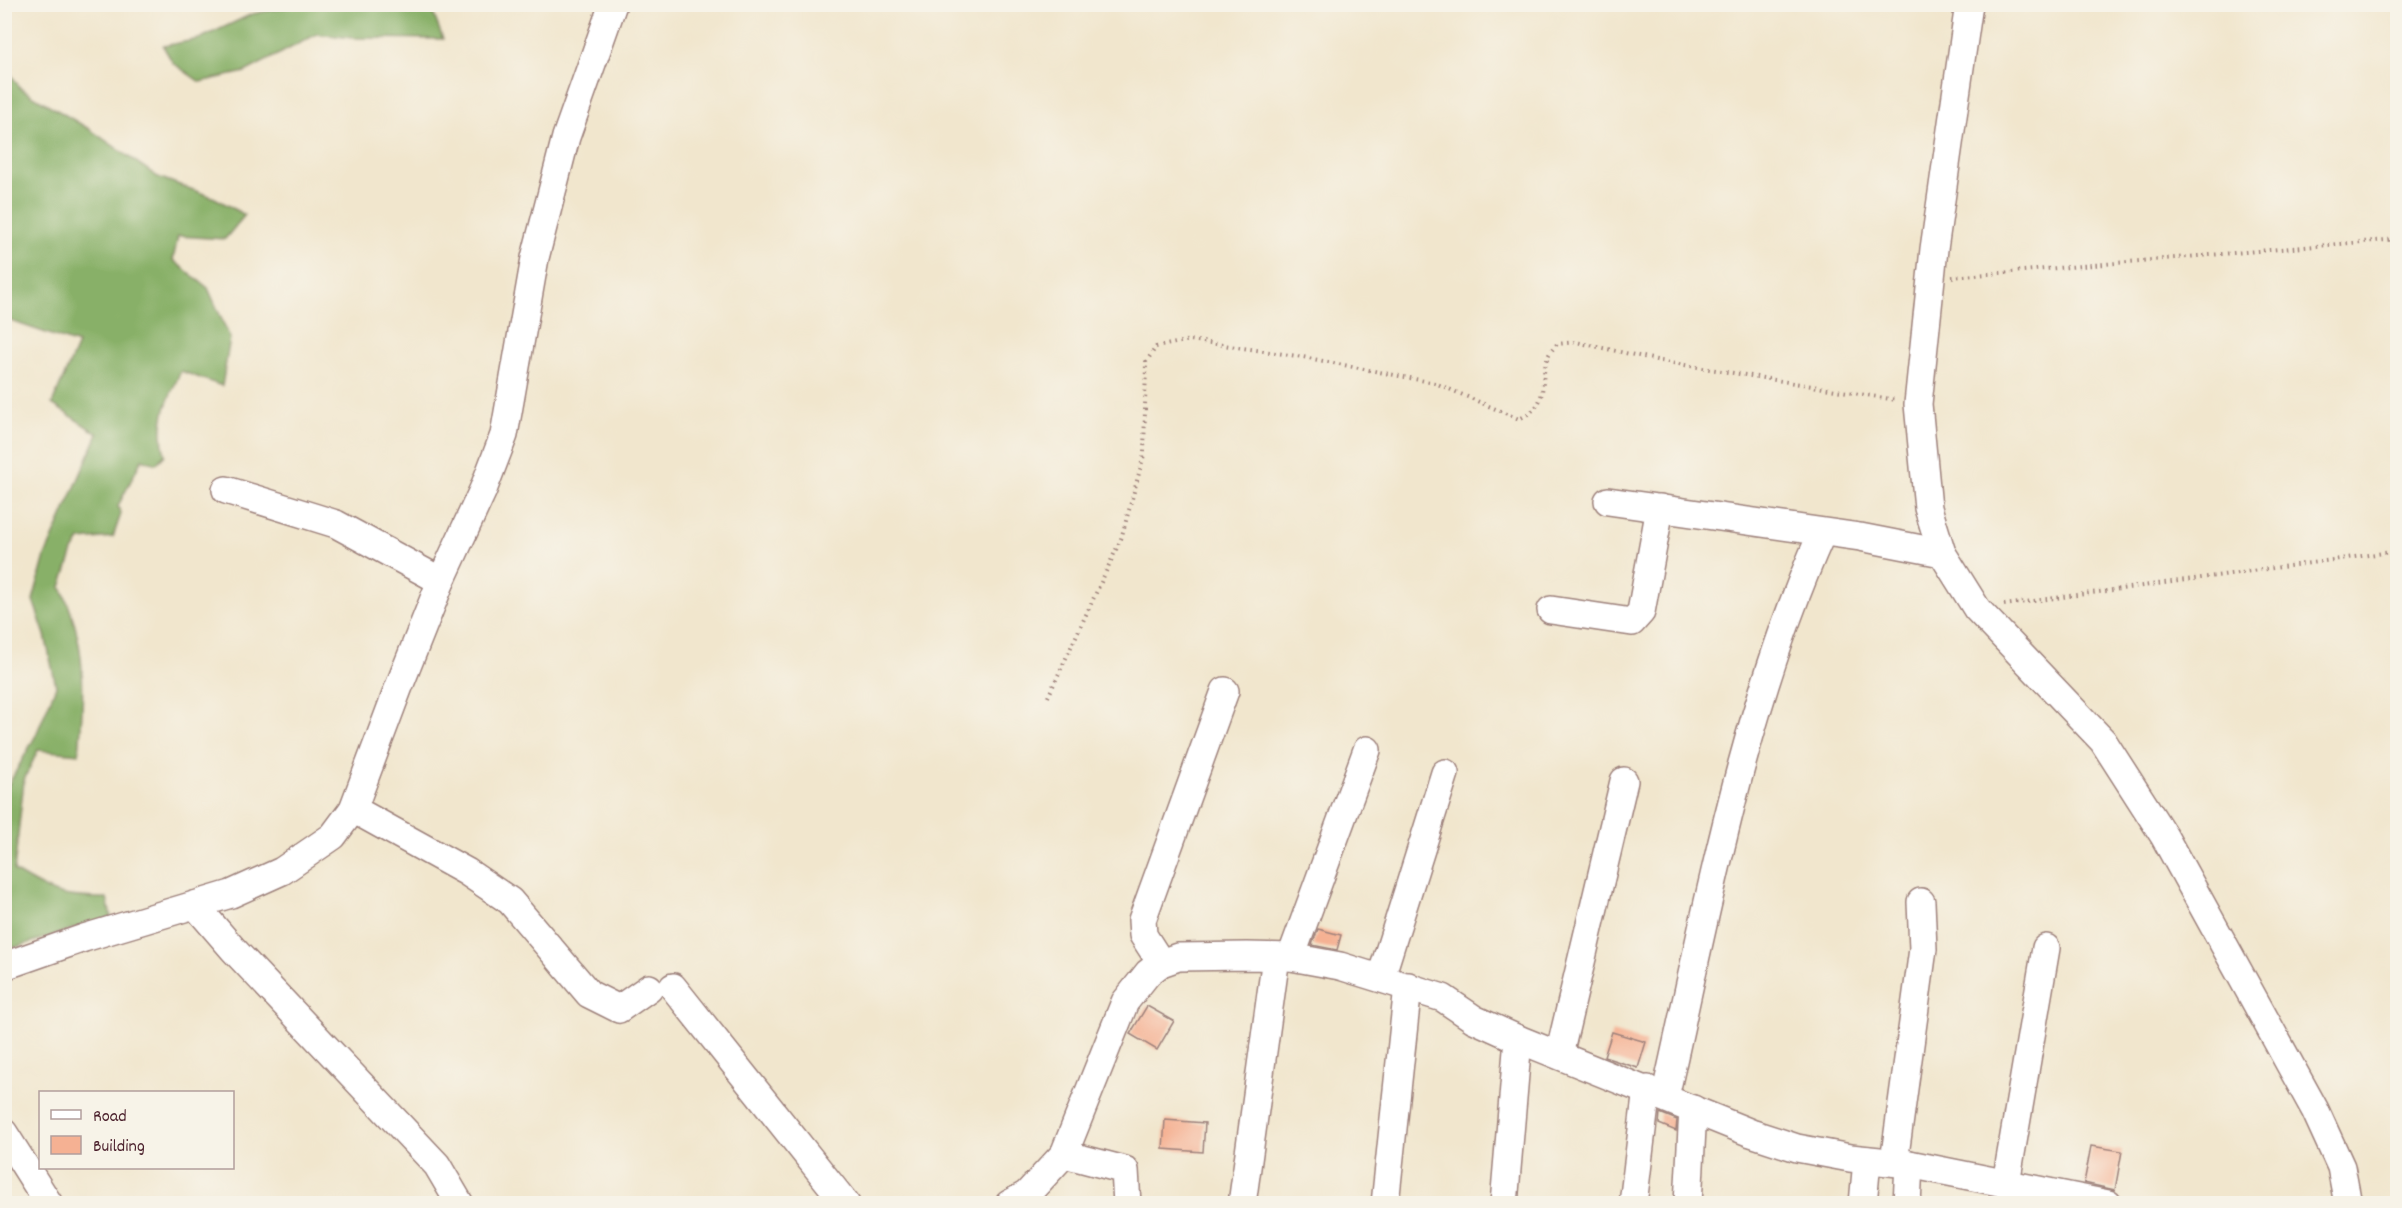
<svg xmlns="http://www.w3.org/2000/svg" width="2402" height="1208" viewBox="0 0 2402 1208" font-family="Dekko,sans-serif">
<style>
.forest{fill:#88b067;stroke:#696849;stroke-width:1.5}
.building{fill:#f5b193}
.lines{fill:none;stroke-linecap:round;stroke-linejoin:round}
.minor-casing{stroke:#9e827c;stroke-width:30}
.path{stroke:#9e827c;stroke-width:4;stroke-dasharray:1.5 4.5;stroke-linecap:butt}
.minor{stroke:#fff;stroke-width:27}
</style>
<rect width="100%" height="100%" fill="#f7f3e8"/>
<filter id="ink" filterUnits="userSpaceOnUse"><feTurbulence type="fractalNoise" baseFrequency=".0167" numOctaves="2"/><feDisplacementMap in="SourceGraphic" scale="12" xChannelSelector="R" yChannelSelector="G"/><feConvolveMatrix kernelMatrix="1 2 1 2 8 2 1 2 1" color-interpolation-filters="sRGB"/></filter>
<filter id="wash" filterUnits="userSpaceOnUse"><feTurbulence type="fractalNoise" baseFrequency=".008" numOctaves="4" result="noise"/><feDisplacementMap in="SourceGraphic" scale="24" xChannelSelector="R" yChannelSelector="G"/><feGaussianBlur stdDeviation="1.35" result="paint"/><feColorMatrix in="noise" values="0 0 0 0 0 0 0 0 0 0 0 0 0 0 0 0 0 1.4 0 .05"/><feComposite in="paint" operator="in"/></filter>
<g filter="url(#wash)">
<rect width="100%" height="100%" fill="#f1e6cd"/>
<g class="forest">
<polygon points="302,4 327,7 333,4 430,5 443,39 353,38 317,34 245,72 200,82 173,63 163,46 199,39 252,14"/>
<path d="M4,64L20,88L89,129L158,177L215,198L245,215L225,239L178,236L173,260L208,288L230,338L222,386L181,371C167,401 156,422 165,455L156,464L142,459L118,506L121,514L113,537L80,540L73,551L61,587C88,646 84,690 79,754L38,750L24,780L14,871C53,895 61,898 107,898L111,917L10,949L4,923L5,791L36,735L56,686L45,635L33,600L45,556L98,434L52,404L78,344L5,319Z"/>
</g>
<g id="blocks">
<g class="building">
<polygon points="1318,929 1341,935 1337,950 1312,945"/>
<polygon points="1147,1006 1174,1021 1157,1050 1130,1034"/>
<polygon points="1612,1032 1646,1042 1638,1068 1604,1057"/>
<polygon points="1660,1113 1677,1120 1676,1131 1659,1124"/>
<polygon points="1165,1120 1205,1123 1203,1152 1163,1149"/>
<polygon points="2091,1146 2122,1151 2115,1190 2084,1183"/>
</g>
</g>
</g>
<g filter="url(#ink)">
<use href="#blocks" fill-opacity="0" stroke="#9e827c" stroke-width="1.5"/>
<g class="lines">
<g class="minor-casing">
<g id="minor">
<polyline points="1969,4 1934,249 1918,404 1928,508 1942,553 1977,609 2103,741 2164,836 2315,1110 2341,1167 2348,1204"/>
<polyline points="226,490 336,524 441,581"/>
<polyline points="1608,501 1860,537 1942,553"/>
<polyline points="1551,610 1632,622 1641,612 1660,508"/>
<polyline points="353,809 467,872 510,901 589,994 619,1009 649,988"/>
<polyline points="195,905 233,949 437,1165 460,1204"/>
<polyline points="1291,957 1367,750"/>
<polyline points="1161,963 1143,935 1142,920 1225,691"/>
<polyline points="4,966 84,938 231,894 282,871 333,836 353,809 398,689 441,581 483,490 504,435 535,258 566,137 613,4"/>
<polyline points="1381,977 1445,773"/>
<polyline points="673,987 846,1204"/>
<polyline points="1559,1055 1624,781"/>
<path d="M1665,1097C1708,907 1742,712 1822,533"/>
<polyline points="4,1133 49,1204"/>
<polyline points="1064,1154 1125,1170 1127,1204"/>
<polyline points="1894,1162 1923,949 1921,902"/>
<polyline points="2006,1183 2046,948"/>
<polyline points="1009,1204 1027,1194 1064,1154 1125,1002 1148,973 1161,963 1178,957 1247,956 1291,957 1340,966 1443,998 1474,1019 1518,1039 1751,1133 1797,1148 1850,1158 1909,1164 2108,1204"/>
<polyline points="1242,1204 1276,957"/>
<polyline points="1385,1204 1408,986"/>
<polyline points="1504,1204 1518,1039"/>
<polyline points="1633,1204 1647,1089"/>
<polyline points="1688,1204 1693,1109"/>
<polyline points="1863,1204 1867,1160"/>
<polyline points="1907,1204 1909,1164"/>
</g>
</g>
<g class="path">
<polyline points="1952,277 2398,239"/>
<polyline points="2004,605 2398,551"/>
<path d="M1048,697L1121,539L1144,455L1146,362L1156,347L1190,340L1303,357L1435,383L1519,419C1551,404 1538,387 1547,360C1548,354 1553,349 1557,344L1576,342L1661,361L1896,400"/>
</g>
<use href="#minor" class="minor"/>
</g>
</g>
<rect width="2402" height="1208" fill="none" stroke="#f7f3e8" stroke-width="24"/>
<rect x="39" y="1091" width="195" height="78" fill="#f7f3e8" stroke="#b29e9c" stroke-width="1.5"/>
<rect x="51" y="1110" width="30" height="9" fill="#ffffff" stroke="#b29e9c" stroke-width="1.5"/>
<text x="93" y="1121" font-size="18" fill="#4a1f2b">Road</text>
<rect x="51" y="1136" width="30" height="18" fill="#f5b193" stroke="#b29e9c" stroke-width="1.5"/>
<text x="93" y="1151" font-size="18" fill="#4a1f2b">Building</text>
</svg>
